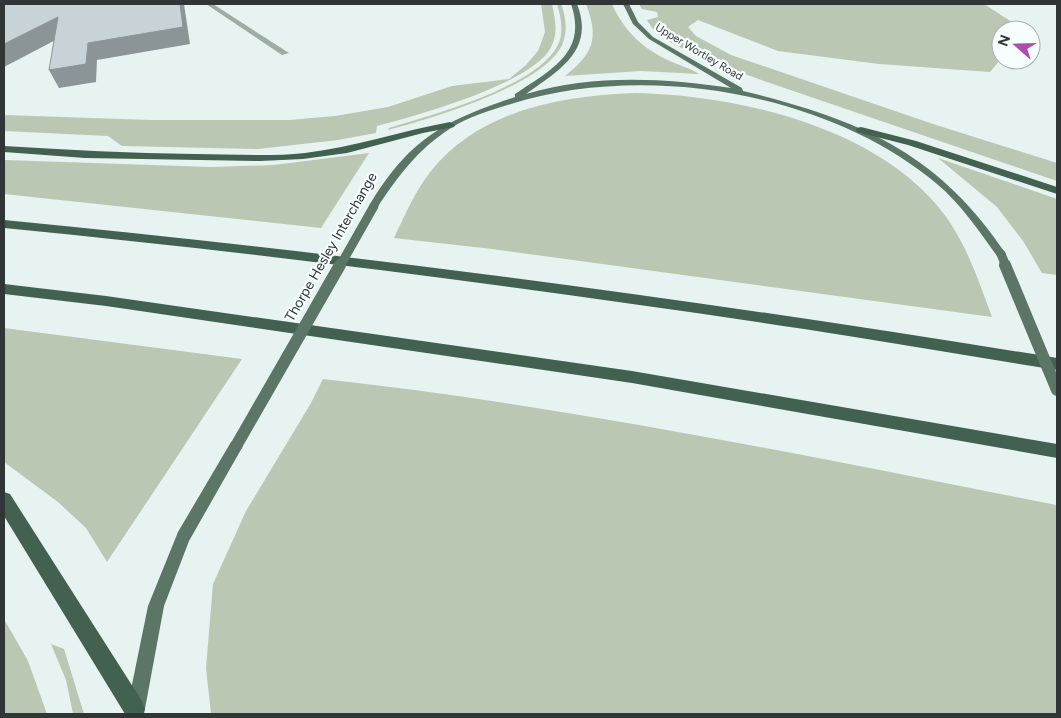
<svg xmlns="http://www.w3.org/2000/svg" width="1061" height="718" viewBox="0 0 1061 718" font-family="Figtree,sans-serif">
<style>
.green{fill:#bac7b2}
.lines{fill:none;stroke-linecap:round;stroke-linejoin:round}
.minor{fill:#9eada4;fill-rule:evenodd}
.major{fill:#5b7566;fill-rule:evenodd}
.highway{fill:#426150;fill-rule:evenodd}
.major-bridge-far1{stroke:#5b7566;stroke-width:9}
.major-bridge{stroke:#5b7566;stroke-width:12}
.shaded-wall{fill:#8b9496}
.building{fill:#c7d3d6;stroke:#8b9496}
.labels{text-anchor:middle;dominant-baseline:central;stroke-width:4.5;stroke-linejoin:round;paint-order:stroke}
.far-street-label{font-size:11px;fill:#303535;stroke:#f7fffe}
.street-label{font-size:14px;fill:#303535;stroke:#f7fffe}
</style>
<rect width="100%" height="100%" fill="#e6f3f1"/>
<g class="green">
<path d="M541,4H552C555,19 559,34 550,49C530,84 416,116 377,126L376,133L338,140L258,149L122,146L108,136L4,131V115L151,120H289L335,116L388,107L452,86L509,79L526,65L538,51L545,32Z"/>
<path d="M557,4H561C566,17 568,31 562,45C543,86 430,119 388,130L389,128C432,115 537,87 558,45C564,32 561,17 557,4Z"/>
<path d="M586,4H612C624,31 643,49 670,61C680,66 691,68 699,74L641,71L565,76C594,53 599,38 586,4Z"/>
<polygon points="639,4 984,4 1024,30 1001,30 1001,59 990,72 879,64 778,51 698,20 688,27 696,36 731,55 933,124 1057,163 1057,181 764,81 699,57 672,43 652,28 647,20 658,17 657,12 642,9"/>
<path d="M635,93C738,95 878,127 944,214C967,245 979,282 992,317L492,249L394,238C405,215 415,191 431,171C479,110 561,96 635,93Z"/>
<polygon points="369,153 321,228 4,194 4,160 211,167 274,165"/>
<polygon points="938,158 1057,199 1057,275 1042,273 1023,241 997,207"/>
<polygon points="4,328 242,359 107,562 86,528 58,502 4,462"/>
<path d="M323,379C570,406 813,457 1056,505L1057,714H211L206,668L213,584L246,511L311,403Z"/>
<polygon points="4,619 28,661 47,714 4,714"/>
<polygon points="51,644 64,649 84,714 73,714 66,680"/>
</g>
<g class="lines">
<polygon class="minor" points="206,4 213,4 289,53 282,55"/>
<g class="major">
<path d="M571,4H577C595,50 560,70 526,94C592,74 664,78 731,88L649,39L633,24L623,4H629L638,22L653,37L742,88L743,91C858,119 938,152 1006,254L1005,256H997C979,231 961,204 937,184C828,92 645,62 511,104C491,110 468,117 451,128C418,149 398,176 377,208H371L369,206C408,140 444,120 515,97V94C550,70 588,53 571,4Z"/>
<polygon points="236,440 241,442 243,446 189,541 164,606 144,714 126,714 148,606 178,532 231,442"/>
</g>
<g class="highway">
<path d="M450,122L455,125L454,127L423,133L347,153L303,159L260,161L85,158L4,152V146C68,150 131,153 194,154C231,154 268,157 305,153C354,147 401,131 450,122Z"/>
<polygon points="861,127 916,141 1057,187 1057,194 908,145 857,132 856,130 857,128"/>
<path d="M4,220C356,254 708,301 1057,358V370C973,357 889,342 804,329C538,289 271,254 4,228Z"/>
<polygon points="4,284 106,296 632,371 1057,444 1057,458 632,383 106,306 4,294"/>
<polygon points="4,492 10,494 142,701 145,709 143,714 125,714 4,516"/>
</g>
<g class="major-bridge-far1">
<polyline points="1001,254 1006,266"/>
<polyline points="340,266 374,206"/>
</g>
<g class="major-bridge">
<polyline points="1005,265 1057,390"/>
<polyline points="236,446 340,265"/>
</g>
</g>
<g class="shaded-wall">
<polygon points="180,4 184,4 190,44 97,60 96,82 59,88 49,70 88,43"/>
<polygon points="58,17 67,34 4,67 4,44"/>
</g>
<polygon class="building" points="4,4 180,4 183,27 88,43 86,64 49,70 58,17 4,44"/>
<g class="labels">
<g class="far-street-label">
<text transform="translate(699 52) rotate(31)">Upper Wortley Road</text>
</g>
<g class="street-label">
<text transform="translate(331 247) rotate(-60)">Thorpe Hesley Interchange</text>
</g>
</g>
<rect width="1061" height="718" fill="none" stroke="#303535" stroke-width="10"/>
<g transform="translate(1016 45) rotate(290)"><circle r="24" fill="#f7fffe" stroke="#a7aeae"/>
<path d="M0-4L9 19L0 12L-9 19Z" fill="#af4cb2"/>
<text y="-8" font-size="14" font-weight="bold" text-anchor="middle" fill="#303535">N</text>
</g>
</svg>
